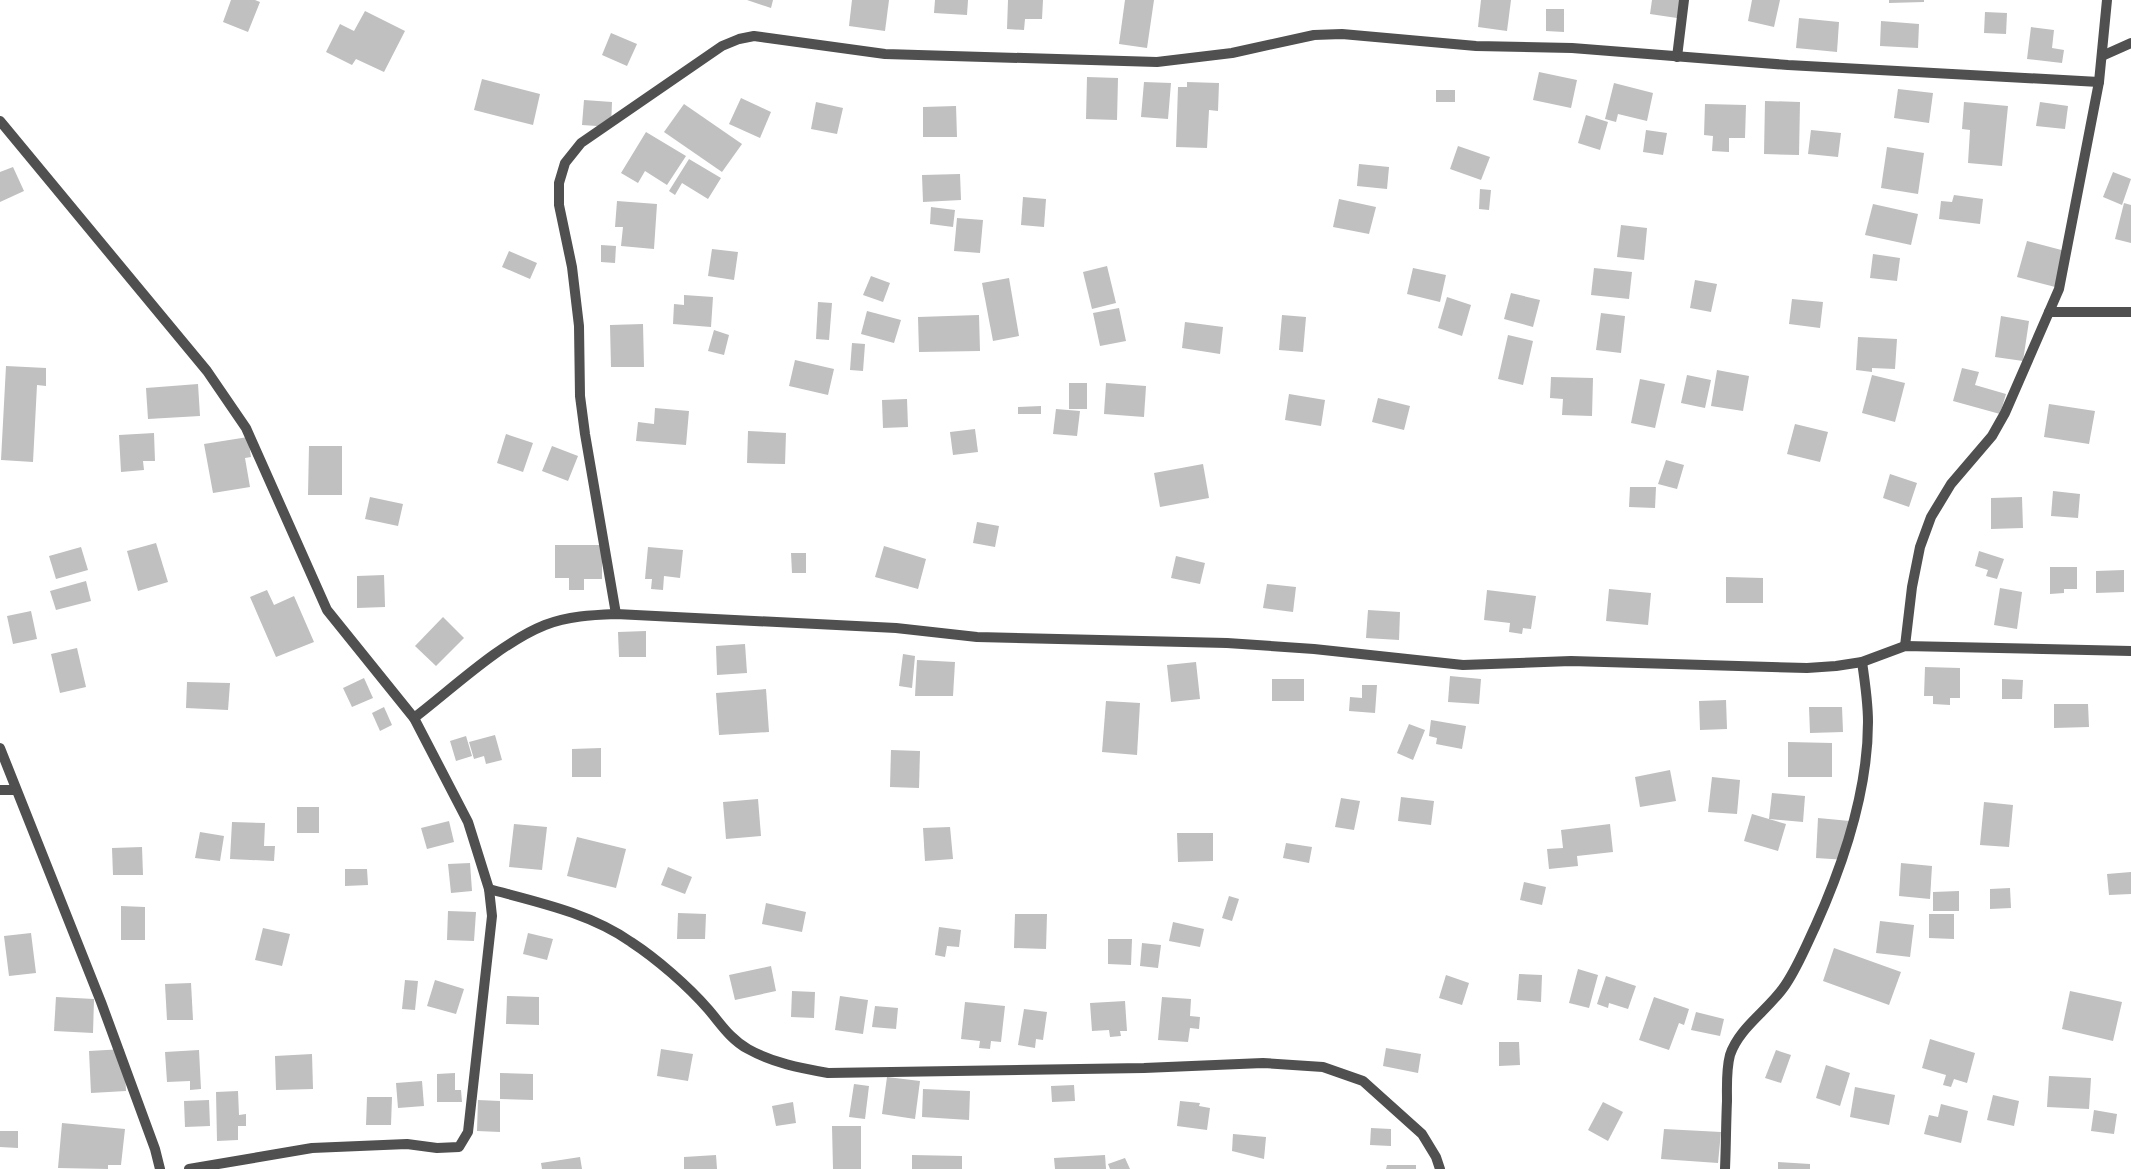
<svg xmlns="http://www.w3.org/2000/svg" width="2131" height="1169" viewBox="0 0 2131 1169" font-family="Barlow,sans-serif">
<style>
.building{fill:#c0c0c0}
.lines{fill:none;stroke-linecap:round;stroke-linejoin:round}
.minor{stroke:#505050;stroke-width:10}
</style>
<rect width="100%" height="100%" fill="#fff"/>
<g class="building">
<polygon points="231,0 255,0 260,2 248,32 223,22"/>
<polygon points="747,0 773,0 771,8"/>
<polygon points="852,0 889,0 885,31 849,26"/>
<polygon points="935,0 968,0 967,15 934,13"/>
<polygon points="1008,0 1043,0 1042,19 1025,19 1024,30 1007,29"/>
<polygon points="1125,0 1154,0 1147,48 1119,44"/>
<polygon points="1481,0 1511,0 1507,31 1478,27"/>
<polygon points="1652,0 1680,0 1677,18 1650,14"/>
<polygon points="1752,0 1780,0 1774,27 1748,21"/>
<polygon points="1889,0 1924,0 1924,2 1889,3"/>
<polygon points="1546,9 1564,9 1564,32 1546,31"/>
<polygon points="365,11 405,31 384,72 356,59 352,65 326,52 340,24 354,31"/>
<polygon points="1985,12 2007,13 2006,34 1984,33"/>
<polygon points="1799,18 1839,22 1837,52 1796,48"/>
<polygon points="1881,21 1919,24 1918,48 1880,46"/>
<polygon points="2031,27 2054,30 2052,48 2064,50 2062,63 2027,59"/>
<polygon points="611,33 637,44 627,66 602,55"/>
<polygon points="1539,72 1577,80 1571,108 1533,100"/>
<polygon points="1087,77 1118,78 1117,120 1086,119"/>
<polygon points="482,79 540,94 533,125 474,110"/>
<polygon points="1144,82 1171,83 1168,119 1141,117"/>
<polygon points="1187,82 1219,83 1218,111 1209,110 1207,148 1176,147 1178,87 1187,87"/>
<polygon points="1614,83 1653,93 1647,121 1618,114 1616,122 1605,119"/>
<polygon points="1898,89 1933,93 1929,123 1894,118"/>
<rect x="1436" y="90" width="19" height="12"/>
<polygon points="741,98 771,112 760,138 729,124"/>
<polygon points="584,100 612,102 611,127 582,125"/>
<polygon points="1765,101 1800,102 1799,155 1764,154"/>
<polygon points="816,102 843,108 837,134 811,129"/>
<polygon points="1964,102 2008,106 2002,166 1968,163 1970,130 1962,129"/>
<polygon points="2040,102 2068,106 2065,129 2036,126"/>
<polygon points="684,104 742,144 722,172 664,132"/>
<polygon points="1705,104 1746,105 1745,138 1729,138 1729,152 1712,151 1713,136 1704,135"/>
<polygon points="956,106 957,137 923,137 923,107"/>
<polygon points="1586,115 1608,122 1600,150 1578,143"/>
<polygon points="1646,130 1667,133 1663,155 1643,152"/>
<polygon points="1811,130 1841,133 1838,157 1808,154"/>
<polygon points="646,132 686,156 667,185 645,171 638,183 621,173"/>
<polygon points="1458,146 1490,157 1481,180 1450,169"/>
<polygon points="1887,147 1924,153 1918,194 1881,188"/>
<polygon points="689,159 721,178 708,199 682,183 675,195 669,191"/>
<polygon points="1359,164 1389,167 1387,189 1357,186"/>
<polygon points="13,167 24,191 0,202 0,172"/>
<polygon points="2113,172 2131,179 2122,205 2103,197"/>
<polygon points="960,174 961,200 923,202 922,175"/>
<polygon points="1480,189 1491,190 1489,210 1479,209"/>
<polygon points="1954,195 1983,199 1980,224 1939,219 1941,201 1952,202"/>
<polygon points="1023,197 1046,199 1044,227 1021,225"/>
<polygon points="1339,199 1376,207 1369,234 1333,227"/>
<polygon points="617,201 657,204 654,249 621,246 623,227 615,227"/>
<polygon points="2124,203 2131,205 2131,243 2115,239"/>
<polygon points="1873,204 1918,214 1911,245 1865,235"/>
<polygon points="931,207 955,210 953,227 930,224"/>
<polygon points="957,218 983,220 980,253 954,251"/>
<polygon points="1621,225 1647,228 1644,260 1617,257"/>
<polygon points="2027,241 2069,252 2059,288 2017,277"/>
<polygon points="601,245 616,246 615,263 601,262"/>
<polygon points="712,249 738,252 734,280 708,276"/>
<polygon points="509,251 537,263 530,279 502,267"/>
<polygon points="1873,254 1900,258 1897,281 1870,278"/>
<polygon points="1107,266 1116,303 1092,309 1083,272"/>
<polygon points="1413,268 1446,275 1440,302 1407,294"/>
<polygon points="1594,268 1632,272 1629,299 1591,295"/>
<polygon points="871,276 890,283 883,302 863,295"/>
<polygon points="1009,278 1019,336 993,341 982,283"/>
<polygon points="1695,280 1717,284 1711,312 1690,308"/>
<polygon points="1511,293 1540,300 1533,327 1504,319"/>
<polygon points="684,295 713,297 711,327 673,324 674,304 684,305"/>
<polygon points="1447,297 1471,305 1462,336 1438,328"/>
<polygon points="1792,299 1823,302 1820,328 1789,324"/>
<polygon points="818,302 832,303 829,340 816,339"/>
<polygon points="1119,308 1126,341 1100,346 1093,313"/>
<polygon points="867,311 901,320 894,343 861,334"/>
<polygon points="1601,313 1625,316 1621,353 1596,350"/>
<polygon points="979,315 980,351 919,352 918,317"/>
<polygon points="1282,315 1306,317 1303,352 1279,350"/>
<polygon points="2001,316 2029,321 2023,361 1995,357"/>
<polygon points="1185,322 1223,327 1220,354 1182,348"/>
<polygon points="643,324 644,367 611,367 610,325"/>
<polygon points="714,330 729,335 724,355 708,351"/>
<polygon points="1508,335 1533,341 1523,385 1498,379"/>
<polygon points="1858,337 1897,339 1895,369 1872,368 1872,372 1856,370"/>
<polygon points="852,343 865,344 863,371 850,370"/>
<polygon points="795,360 834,369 828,395 789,386"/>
<polygon points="6,366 46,368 46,386 37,385 33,462 1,460"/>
<polygon points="1962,368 1979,372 1975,385 2006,394 2000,414 1953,401"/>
<polygon points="1717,370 1749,376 1743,411 1711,406"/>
<polygon points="1687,375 1711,380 1705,408 1681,403"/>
<polygon points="1872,375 1905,383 1895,422 1862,413"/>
<polygon points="1551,377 1593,378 1592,416 1562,415 1563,399 1550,398"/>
<polygon points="1640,379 1665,384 1655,428 1631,423"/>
<rect x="1069" y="383" width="18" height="26"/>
<polygon points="1106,383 1146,386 1144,417 1104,414"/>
<polygon points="198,384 200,416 148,419 146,388"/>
<polygon points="1289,394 1325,400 1321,426 1285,420"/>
<polygon points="1378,398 1410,406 1404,430 1372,422"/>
<polygon points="907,399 908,427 883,428 882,400"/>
<polygon points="2049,404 2095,411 2089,444 2044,437"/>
<polygon points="1041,406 1041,414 1018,414 1018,407"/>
<polygon points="655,408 689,411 686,445 636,441 638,422 654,424"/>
<polygon points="1056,409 1080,411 1077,436 1053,434"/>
<polygon points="1795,424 1828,432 1820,462 1787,454"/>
<polygon points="975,429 978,452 953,455 950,432"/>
<polygon points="748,431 786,433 785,464 747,463"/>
<polygon points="154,433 155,461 143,461 144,470 121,472 119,435"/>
<polygon points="506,434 533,443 523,472 497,463"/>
<polygon points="248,437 251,457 245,458 250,487 213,493 204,444"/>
<polygon points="309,446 342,446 342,495 308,495"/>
<polygon points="552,446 578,456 568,481 542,471"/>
<polygon points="1666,460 1684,465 1677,489 1658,484"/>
<polygon points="1203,464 1209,498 1160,507 1154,473"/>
<polygon points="1890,474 1917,483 1909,507 1883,498"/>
<polygon points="1630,487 1656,487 1655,508 1629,507"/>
<polygon points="2053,491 2080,494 2078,518 2051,516"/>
<polygon points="370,497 403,504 398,526 365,519"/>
<polygon points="2022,497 2023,528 1991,529 1991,498"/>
<polygon points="977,522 999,526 995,547 973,543"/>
<polygon points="156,543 168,582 138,591 127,551"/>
<polygon points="555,545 602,545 602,579 584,579 584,590 569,590 569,578 555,578"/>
<polygon points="884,546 926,559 918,589 875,577"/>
<polygon points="81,547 88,570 56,579 49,556"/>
<polygon points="648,547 683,550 680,578 664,576 663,590 651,589 652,579 645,579"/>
<polygon points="1979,551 2004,559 1997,579 1986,576 1988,570 1975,566"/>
<polygon points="791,553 806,553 806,573 792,573"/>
<polygon points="1176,556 1205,563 1200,584 1171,578"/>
<polygon points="2050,567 2077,567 2077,589 2064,589 2064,593 2050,594"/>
<polygon points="2124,570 2124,592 2096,593 2096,571"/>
<polygon points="384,575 385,607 357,608 357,576"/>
<polygon points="1726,577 1763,578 1763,603 1726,603"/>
<polygon points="86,581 91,601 56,610 50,591"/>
<polygon points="1267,584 1296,587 1293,612 1263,608"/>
<polygon points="2000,588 2022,592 2017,629 1994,625"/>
<polygon points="1609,589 1651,593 1648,625 1606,621"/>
<polygon points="267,590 274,605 294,596 314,642 276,657 250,597"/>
<polygon points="1487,590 1536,596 1531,629 1523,628 1522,634 1509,632 1510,623 1484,620"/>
<polygon points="1368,610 1400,612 1399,640 1366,638"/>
<polygon points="31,611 37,639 13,644 7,616"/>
<polygon points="443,617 464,638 436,666 415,646"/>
<polygon points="646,631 646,657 619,657 618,632"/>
<polygon points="745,644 747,673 717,675 716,646"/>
<polygon points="77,648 86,687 60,693 51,654"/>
<polygon points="903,654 915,656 912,688 899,686"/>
<polygon points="917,660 955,662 953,696 915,696"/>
<polygon points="1196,662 1200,699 1171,702 1167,665"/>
<polygon points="1925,667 1960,668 1960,698 1950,698 1950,705 1933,704 1933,696 1924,696"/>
<polygon points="1450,676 1481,679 1479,704 1448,702"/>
<polygon points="364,678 373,698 352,707 343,688"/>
<rect x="1272" y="679" width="32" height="22"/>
<polygon points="2002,679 2023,680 2022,699 2002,699"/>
<polygon points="187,682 230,683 228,710 186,708"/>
<polygon points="1362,685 1377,685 1375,713 1349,711 1350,697 1362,698"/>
<polygon points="766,689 769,732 719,735 716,693"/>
<polygon points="1726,700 1727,729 1700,730 1699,701"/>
<polygon points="1106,701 1140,703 1137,755 1102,752"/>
<polygon points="2054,704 2088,704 2089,727 2054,728"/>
<polygon points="384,707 392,725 380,731 372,713"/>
<polygon points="1809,707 1842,707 1843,732 1810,733"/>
<polygon points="1431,720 1466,726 1462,749 1436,744 1437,738 1429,736"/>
<polygon points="1409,724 1425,730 1413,760 1397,753"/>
<polygon points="495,735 502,760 486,764 484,756 474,759 469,742"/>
<polygon points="466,736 472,756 456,761 450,741"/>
<polygon points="1788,742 1832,743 1832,777 1788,777"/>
<polygon points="601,748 601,777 572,777 572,749"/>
<polygon points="891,750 920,751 919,788 890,787"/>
<polygon points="1670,770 1676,801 1640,807 1635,777"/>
<polygon points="1712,777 1740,780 1737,814 1708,812"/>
<polygon points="1772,793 1805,796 1803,822 1769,819"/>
<polygon points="1401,797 1434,801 1431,825 1398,821"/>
<polygon points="1341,798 1360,801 1354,830 1335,827"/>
<polygon points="758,799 761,836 726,839 723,802"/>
<polygon points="1984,802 2013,805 2009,847 1980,845"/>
<rect x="297" y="807" width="22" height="26"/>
<polygon points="1752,814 1786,824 1778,851 1744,841"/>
<polygon points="1818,818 1850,821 1847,860 1816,858"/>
<polygon points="449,821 454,842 427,849 421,828"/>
<polygon points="232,822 265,823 264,846 275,846 274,861 230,859"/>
<polygon points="514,824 547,827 542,870 509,867"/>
<polygon points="1610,824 1613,852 1577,856 1578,866 1549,869 1547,849 1563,848 1561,830"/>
<polygon points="950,827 953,859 925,861 923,828"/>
<polygon points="200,832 224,836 220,861 195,858"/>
<polygon points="1177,833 1213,833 1213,861 1178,862"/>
<polygon points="577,837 626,849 616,888 567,876"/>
<polygon points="1286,843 1312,847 1309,863 1283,858"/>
<polygon points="142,847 143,875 113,875 112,848"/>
<polygon points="470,863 472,891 451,893 448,864"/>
<polygon points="1901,863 1932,866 1930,899 1899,896"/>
<polygon points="668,867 692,877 685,894 661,885"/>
<polygon points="345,869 367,869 368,885 345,886"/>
<polygon points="2131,872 2131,894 2109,895 2107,874"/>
<polygon points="1524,882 1546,887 1542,905 1520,900"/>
<polygon points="2010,888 2011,908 1990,909 1990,889"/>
<polygon points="1959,891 1959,911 1933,911 1933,892"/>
<polygon points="1229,896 1239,899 1232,921 1222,918"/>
<polygon points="766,903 806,912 802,932 762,924"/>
<polygon points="121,906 145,907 145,940 121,940"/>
<polygon points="448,911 476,912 474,941 447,940"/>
<polygon points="678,913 706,914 705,939 677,939"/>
<polygon points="1015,914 1047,914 1046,949 1014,948"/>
<polygon points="1929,914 1954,914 1954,939 1929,938"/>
<polygon points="1880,921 1914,925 1910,957 1876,953"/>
<polygon points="1173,922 1204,929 1200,947 1169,941"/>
<polygon points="939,927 961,930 959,947 947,946 945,957 935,955"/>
<polygon points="263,928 290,934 282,966 255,960"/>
<polygon points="31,933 36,973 9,976 4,936"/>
<polygon points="528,933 553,939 547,960 523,954"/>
<polygon points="1108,939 1132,939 1131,965 1108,964"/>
<polygon points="1142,943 1161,945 1158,968 1140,966"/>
<polygon points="1834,948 1901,972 1889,1005 1823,981"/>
<polygon points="771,966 776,991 735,1000 729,975"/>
<polygon points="1578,969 1598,975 1589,1008 1569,1003"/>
<polygon points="1519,974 1542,975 1541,1002 1517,1000"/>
<polygon points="1446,975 1469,983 1462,1005 1439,998"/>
<polygon points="1606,976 1636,986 1628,1009 1609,1003 1608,1008 1597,1004"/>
<polygon points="405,980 418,981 415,1010 402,1009"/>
<polygon points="435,980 464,989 456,1014 427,1006"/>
<polygon points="191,983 193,1020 167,1020 165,984"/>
<polygon points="792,991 815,992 814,1018 791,1017"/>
<polygon points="2070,991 2122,1002 2113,1041 2062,1029"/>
<polygon points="507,996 539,997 539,1025 506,1024"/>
<polygon points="840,996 868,1000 863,1034 835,1030"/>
<polygon points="56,997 94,999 93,1033 54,1031"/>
<polygon points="1162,997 1191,999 1190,1016 1200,1017 1199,1029 1190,1028 1188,1042 1158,1040"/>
<polygon points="1654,997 1689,1009 1684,1025 1679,1023 1669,1050 1639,1040"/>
<polygon points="1125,1001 1127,1031 1120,1031 1121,1036 1110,1037 1109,1030 1092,1031 1090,1003"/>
<polygon points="965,1002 1005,1006 1001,1042 991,1041 990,1049 979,1048 980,1041 961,1039"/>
<polygon points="875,1006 898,1008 896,1029 872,1027"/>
<polygon points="1024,1009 1047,1012 1043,1040 1036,1039 1035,1048 1018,1045"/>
<polygon points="1696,1012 1724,1019 1720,1036 1691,1030"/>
<polygon points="1930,1039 1975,1053 1967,1083 1954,1079 1951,1087 1943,1085 1946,1075 1922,1068"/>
<polygon points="1499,1042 1519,1042 1520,1065 1499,1066"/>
<polygon points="1386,1048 1421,1054 1418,1073 1383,1066"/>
<polygon points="124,1049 126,1091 91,1093 89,1051"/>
<polygon points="661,1049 693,1054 688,1081 657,1076"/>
<polygon points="199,1050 201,1089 190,1090 190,1081 167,1082 165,1052"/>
<polygon points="1776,1050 1791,1055 1781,1083 1765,1078"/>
<polygon points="312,1054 313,1089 276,1090 275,1056"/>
<polygon points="1826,1065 1850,1073 1840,1106 1816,1098"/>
<polygon points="455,1073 455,1090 461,1090 462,1102 437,1102 437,1074"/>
<polygon points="500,1073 533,1074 533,1100 500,1099"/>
<polygon points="2049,1076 2091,1078 2089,1109 2047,1107"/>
<polygon points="887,1077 920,1081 915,1119 882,1114"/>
<polygon points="422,1081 424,1106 398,1108 396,1083"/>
<polygon points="854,1084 869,1086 865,1119 849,1117"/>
<polygon points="1074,1085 1075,1101 1052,1102 1051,1086"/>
<polygon points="1855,1087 1895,1095 1889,1125 1850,1117"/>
<polygon points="923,1089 970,1091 969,1120 922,1117"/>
<polygon points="238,1091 239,1115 246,1114 246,1126 238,1126 238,1140 217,1141 216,1092"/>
<polygon points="1993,1095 2019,1101 2014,1126 1987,1120"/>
<polygon points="367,1097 392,1097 391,1125 366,1125"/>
<polygon points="209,1100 210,1126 185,1127 184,1101"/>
<polygon points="478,1100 500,1101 500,1132 477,1131"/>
<polygon points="1180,1101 1200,1103 1199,1106 1210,1108 1207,1130 1177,1126"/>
<polygon points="793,1102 796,1123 776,1126 772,1106"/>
<polygon points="1603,1102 1623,1112 1608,1141 1588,1130"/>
<polygon points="1941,1104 1968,1111 1961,1143 1924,1134 1929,1115 1938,1117"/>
<polygon points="2094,1110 2117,1114 2114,1134 2091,1131"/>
<polygon points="62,1123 125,1129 121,1165 108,1165 108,1169 58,1168"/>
<polygon points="832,1126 861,1126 861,1169 833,1169"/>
<polygon points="1371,1128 1391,1129 1391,1146 1370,1145"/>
<polygon points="1664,1129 1721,1132 1718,1163 1661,1159"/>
<polygon points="0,1131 18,1131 18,1148 0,1147"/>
<polygon points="1233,1134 1266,1137 1264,1159 1232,1151"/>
<polygon points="716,1155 717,1169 684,1169 684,1157"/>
<polygon points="912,1155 962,1156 962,1169 912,1169"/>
<polygon points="1105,1155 1106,1169 1055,1169 1054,1158"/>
<polygon points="580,1157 582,1169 542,1169 541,1163"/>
<polygon points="1125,1158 1130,1169 1110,1169 1108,1164"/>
<polygon points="1778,1162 1810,1164 1810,1169 1778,1169"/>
<polygon points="1387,1165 1416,1165 1416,1169 1386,1169"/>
</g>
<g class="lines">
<g class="minor">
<polyline points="2102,56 2131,43"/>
<polyline points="1677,57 1684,0"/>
<polyline points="0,121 207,371 246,428 327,610 414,718 468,822 489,889 492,916 468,1132 459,1147 437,1148 407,1144 312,1148 189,1169"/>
<polyline points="2049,312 2131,312"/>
<polyline points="616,614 585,434 580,396 579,326 572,267 559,205 559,183 565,163 581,143 722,46 739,39 754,36 885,54 1157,62 1232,53 1314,35 1342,34 1476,46 1572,48 1788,65 2099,82"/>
<polyline points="1905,646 1912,587 1920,547 1931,517 1951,484 1992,436 2005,413 2059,289 2099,82 2107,0"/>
<path d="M414,718C452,689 500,643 545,625C568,616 592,615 616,614L896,628L977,637L1227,643L1314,649L1463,665L1571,661L1807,668L1836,666L1862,662L1905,646L2131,651"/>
<polyline points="0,748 101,1002 155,1149 160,1169"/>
<polyline points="0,790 16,790"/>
<path d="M489,889C537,902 590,913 631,942C657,959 688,986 708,1009C721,1024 730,1039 748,1049C773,1063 800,1068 828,1073L1144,1068L1263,1063L1323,1067L1363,1081L1422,1134L1436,1157L1440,1169"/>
<path d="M1725,1169C1726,1146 1726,1123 1727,1101C1727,1086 1726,1070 1730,1055C1739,1027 1770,1009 1786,984C1798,966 1806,946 1815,927C1843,865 1868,790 1868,722C1868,702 1865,682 1862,662"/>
</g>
</g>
</svg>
